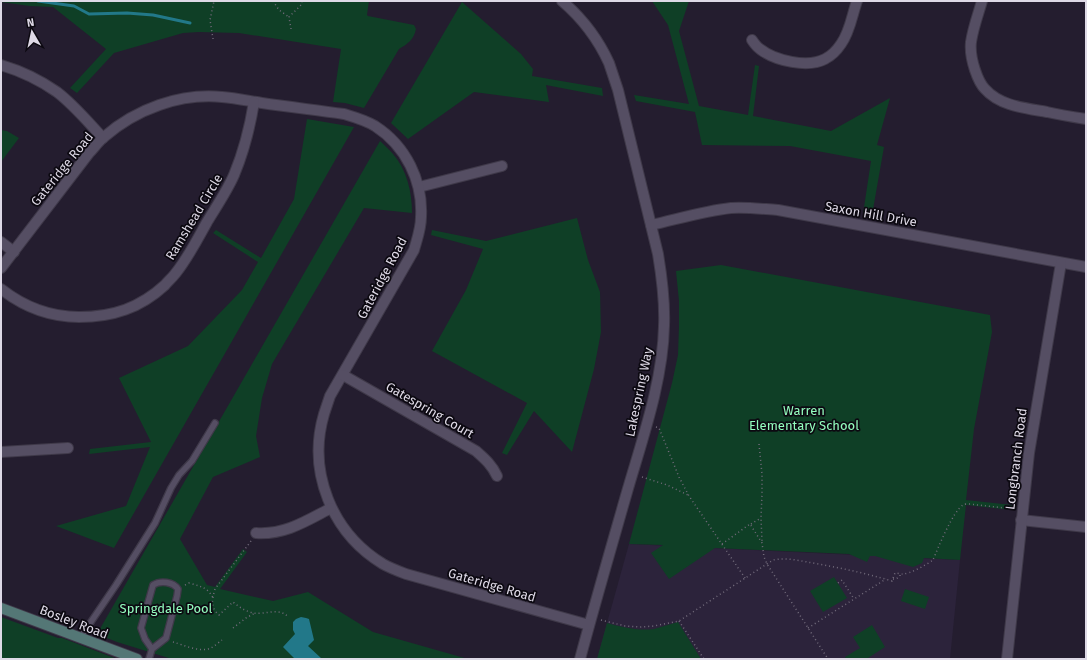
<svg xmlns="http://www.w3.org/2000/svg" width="1087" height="660" viewBox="0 0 1087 660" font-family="'Fira Sans',sans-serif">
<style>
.built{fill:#2c233b}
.green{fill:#0f3f26}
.water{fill:#227889}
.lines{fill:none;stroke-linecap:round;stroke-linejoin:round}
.stream{stroke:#227889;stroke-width:3}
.lane-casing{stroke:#3f3949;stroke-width:8}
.street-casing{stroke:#3f3949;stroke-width:12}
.secondary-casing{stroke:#3f3949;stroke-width:12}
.path{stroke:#726b7b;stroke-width:1.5;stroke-dasharray:1 3;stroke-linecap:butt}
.lane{stroke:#554e63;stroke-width:5.5}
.street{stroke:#554e63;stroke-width:10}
.secondary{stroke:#547776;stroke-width:10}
.labels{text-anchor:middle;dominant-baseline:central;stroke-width:3.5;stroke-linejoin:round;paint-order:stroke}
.street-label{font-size:13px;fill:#ded9e6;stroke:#0c0911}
.park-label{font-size:13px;fill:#93fdbe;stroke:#0c0911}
</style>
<rect width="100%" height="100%" fill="#241d2f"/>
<polygon class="built" points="629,544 960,560 950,659 597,659"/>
<g class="green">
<path d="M1,1H369L367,15L368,16L414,25L416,29C414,39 408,44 399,49L364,108L345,103L333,102L341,49L239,33L199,32L183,33L114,53L77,93L70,88L106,49L53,7L30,6L1,2Z"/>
<polygon points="652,1 689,1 679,31 699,106 748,115 755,65 759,66 753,116 831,131 890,98 877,145 884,147 872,215 863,214 871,161 790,146 702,145 695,112 636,101 634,95 689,104 668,25"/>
<polygon points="462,2 521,54 533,69 532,76 602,88 603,96 546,85 549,102 474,92 408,139 391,123"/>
<polygon points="307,119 354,127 114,548 56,526 126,506 150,447 89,454 90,449 151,442 119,378 188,346 242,290 258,262 213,233 216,230 261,258 294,199"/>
<polygon points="1,130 7,131 19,138 1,162"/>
<path d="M380,141C384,145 389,149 393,154C407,170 412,192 412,213L364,208L272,364L262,398L256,436L260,457L213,477L180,539L207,585L215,587L243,549L247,552L220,589L273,601L308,592L373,632L468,659H172L117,642L97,634Z"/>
<polygon points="577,218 588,260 600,292 601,332 594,369 572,452 534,411 507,455 502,453 527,403 432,351 466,290 483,249 431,235 432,230 486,241"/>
<polygon points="721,265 990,315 992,332 974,429 966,500 1012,505 1012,510 966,505 960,560 924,558 922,563 913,567 875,556 870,556 867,562 849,554 715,548 669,579 651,553 663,545 629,544 672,383 678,355 679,326 679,301 676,271"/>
<polygon points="834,577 847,598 823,612 810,591"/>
<polygon points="905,589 929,597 925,609 901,601"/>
<polygon points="1,617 58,638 62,638 117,659 1,659"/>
<path d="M678,622L701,659H597L607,623C622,627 637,631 654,629C662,627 670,624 678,622Z"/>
<polygon points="872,625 885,647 868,658 869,659 846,659 845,657 860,648 853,637"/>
</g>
<polygon class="water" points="301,617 306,618 309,619 314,640 308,646 321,658 320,659 295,659 283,647 295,634 293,630 293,622 296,619"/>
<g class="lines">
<polyline class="stream" points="38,1 74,6 89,14 127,13 153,15 190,23"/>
<g class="lane-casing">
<g id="lane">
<polyline points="80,638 116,585 155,523 171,488 179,475 192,461 215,423"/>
<path d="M149,659L152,649L166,638L177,596L178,589C173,582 161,580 153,585L141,628L145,639L152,649"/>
</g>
</g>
<g class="street-casing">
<g id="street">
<path d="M562,1C582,18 598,39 609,63C612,72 615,81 618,90L658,254C662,278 665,302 664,326C663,381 642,440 627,492C611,548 595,603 580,659"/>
<path d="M982,1C978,15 973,28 971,42C970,51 972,61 975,70C977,76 980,84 985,89C1000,106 1025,108 1047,112C1060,115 1073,117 1086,119"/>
<path d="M752,40C754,43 757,47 760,49C775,61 808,68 825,59C831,56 837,50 841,44C850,32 852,15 857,1"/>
<path d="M1,65C21,71 40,80 57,92C74,105 88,122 103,138"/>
<polyline points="419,187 502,166"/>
<path d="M651,225C678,219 704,211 731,208C747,207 762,209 778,210L1086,267"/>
<polyline points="1,242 14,252"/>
<path d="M1,268L89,153C94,148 98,142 104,137C136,109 180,93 222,97C235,98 249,101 262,103C289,107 316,110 344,114C354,117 365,120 375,126C406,146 423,181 421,217C421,229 417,239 414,250L330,396C328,402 326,408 324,414C307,472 332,533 383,564C390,568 398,571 406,574L589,625"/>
<path d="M1,289C24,307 50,317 79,317C113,317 140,308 165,285C168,281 172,278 175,274C188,258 197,240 207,222C216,207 227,191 234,175C244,151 250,127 254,102"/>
<path d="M343,375L476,451C485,459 492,465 497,476"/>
<polyline points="1,452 68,448"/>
<polyline points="1021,520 1086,527"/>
<path d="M256,533C285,535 306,521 331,508"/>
<polyline points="1007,659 1029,453 1061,263"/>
</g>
</g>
<g class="secondary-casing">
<polyline id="secondary" points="1,608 137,659"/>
</g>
<g class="path">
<polyline points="273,1 279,10 289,17"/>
<polyline points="291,29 289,17 301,5 302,1"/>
<polyline points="213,39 210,20 214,1"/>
<polyline points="656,427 659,428 679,477 689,496 745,578"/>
<polyline points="759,444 762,474 762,494 761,518 762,541"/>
<polyline points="642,477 667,485 688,495"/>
<polyline points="751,524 761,518"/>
<path d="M251,541L215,589C212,600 210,607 219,615L233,602C239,607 245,611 253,613C264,615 280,607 288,617"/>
<polyline points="722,544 750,524 762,543 764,557 767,564 828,659"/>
<polyline points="893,579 896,579 900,576 900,574"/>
<polyline points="838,583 842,580 854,599"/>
<path d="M185,585L189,583C199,586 208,587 213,598"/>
<path d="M601,620L625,626L640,627L654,626L679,621L773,560C787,557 800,561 813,563C841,568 865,573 892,581L895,573C896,573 901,574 902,574C910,574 926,565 933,560C938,548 953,511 963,505C964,504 967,504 969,504L1014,509"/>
<polyline points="679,621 704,659"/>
<polyline points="233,628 246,618 255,613"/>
<polyline points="808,628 886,579"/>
<path d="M173,642C184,645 200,653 211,648C215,646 219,642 222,640"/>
</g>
<use href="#lane" class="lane"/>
<use href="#street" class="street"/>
<use href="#secondary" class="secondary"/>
</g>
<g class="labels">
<g class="street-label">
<text transform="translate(62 169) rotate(-51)">Gateridge Road</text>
<text transform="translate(871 214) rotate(10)">Saxon Hill Drive</text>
<text transform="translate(194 217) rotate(-59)">Ramshead Circle</text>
<text transform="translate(382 278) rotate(-62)">Gateridge Road</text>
<text transform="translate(639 392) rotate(-78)">Lakespring Way</text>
<text transform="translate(430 410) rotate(30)">Gatespring Court</text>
<text transform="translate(1016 459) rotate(-83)">Longbranch Road</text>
<text transform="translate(492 585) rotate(16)">Gateridge Road</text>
<text transform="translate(74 622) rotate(21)">Bosley Road</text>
</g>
<g class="park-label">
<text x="804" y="410">Warren<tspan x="804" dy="15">Elementary School</tspan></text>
<text x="166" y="608">Springdale Pool</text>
</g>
</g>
<rect width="1087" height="660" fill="none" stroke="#ded9e6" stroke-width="4"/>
<g transform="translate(32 32) rotate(351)" stroke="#0c0911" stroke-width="3" paint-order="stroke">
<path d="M0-3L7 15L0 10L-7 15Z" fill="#ded9e6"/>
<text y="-6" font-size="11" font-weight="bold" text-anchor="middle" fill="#ded9e6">N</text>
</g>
</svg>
